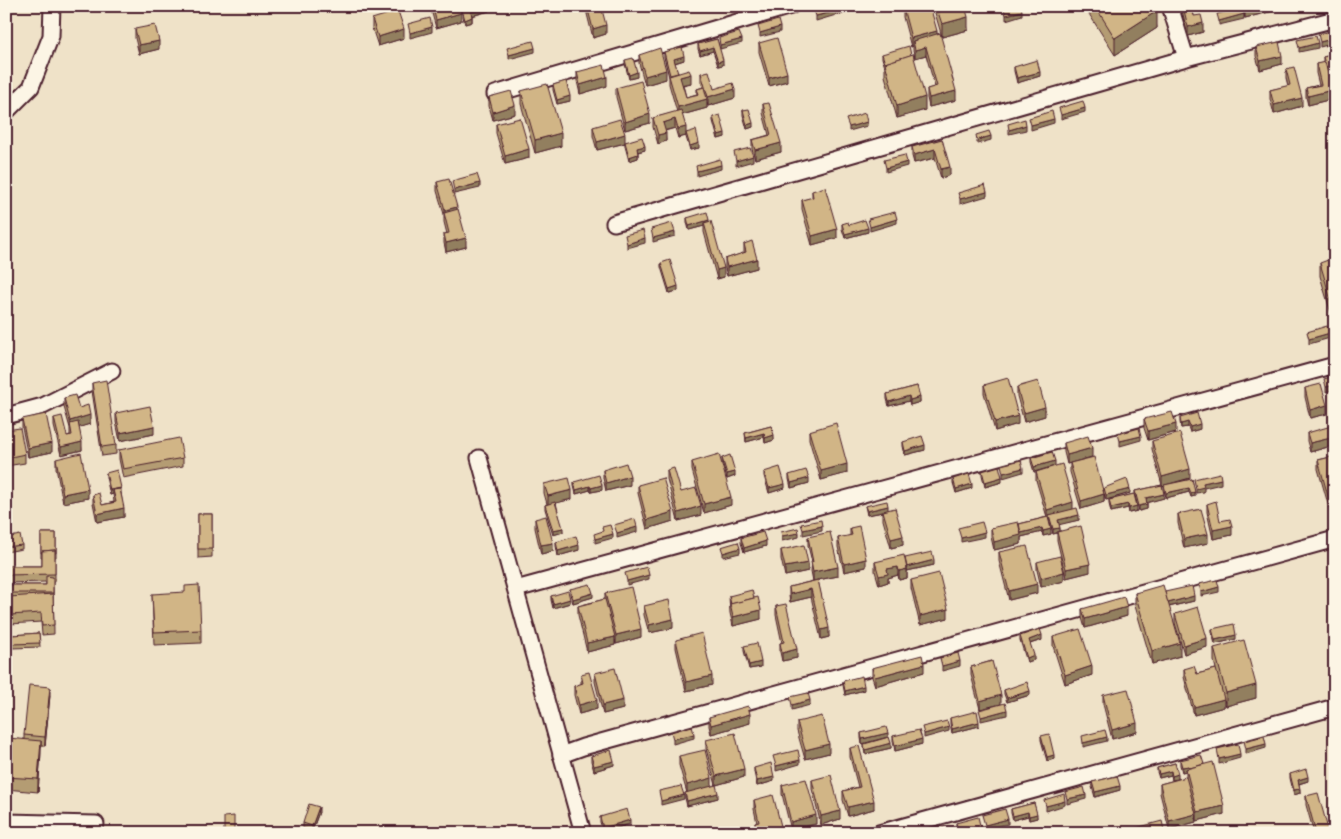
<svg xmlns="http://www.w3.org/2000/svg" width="1341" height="839" viewBox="0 0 1341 839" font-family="Dekko,sans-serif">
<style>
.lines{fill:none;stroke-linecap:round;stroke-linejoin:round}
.minor-casing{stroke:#4a1f2b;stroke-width:19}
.minor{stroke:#fcf5e5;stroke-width:15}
.wall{fill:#b49c73;stroke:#4a1f2b}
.shaded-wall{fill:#927f5e;stroke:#4a1f2b}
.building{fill:#d1b586;stroke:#4a1f2b}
</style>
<rect width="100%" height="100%" fill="#efe2c8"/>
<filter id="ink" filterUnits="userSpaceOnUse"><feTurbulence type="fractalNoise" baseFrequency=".02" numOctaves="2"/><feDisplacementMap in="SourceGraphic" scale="10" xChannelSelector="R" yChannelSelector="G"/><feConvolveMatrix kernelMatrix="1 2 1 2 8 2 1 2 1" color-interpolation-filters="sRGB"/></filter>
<g filter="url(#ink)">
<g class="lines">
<g class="minor-casing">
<g id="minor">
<polyline points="1170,6 1186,58"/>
<polyline points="495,94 791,6"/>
<polyline points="6,112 31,87 51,36 52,6"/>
<polyline points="614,223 1186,58 1335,19"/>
<polyline points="6,416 43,406 112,371"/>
<polyline points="479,458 583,833"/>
<polyline points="516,589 1335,365"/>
<polyline points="561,755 583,747 1335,539"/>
<polyline points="6,822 96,824"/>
<polyline points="879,833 1335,707"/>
</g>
</g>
<use href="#minor" class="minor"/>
</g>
<g class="wall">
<polygon points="430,6 459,6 461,21 436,28"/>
<polygon points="460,6 489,11 472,16 472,22 465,24 461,10"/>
<polygon points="587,6 606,34 593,38 587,14"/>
<polygon points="933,6 965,6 968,30 942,37"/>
<polygon points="1084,6 1154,6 1157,28 1115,55"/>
<polygon points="1181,6 1192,6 1194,16 1203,32 1188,36"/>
<polygon points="1242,6 1273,6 1273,11 1245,18"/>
<polygon points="903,8 937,34 956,100 929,107 927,98 927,89 935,87 926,55 915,58 913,50 913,46 911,47 903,17"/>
<polygon points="372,19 404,38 378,46 372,28"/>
<polygon points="135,29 159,49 139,54 135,38"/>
<polygon points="717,39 723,65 718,66 713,51 700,55 698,49 698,44"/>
<polygon points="759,43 787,81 769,86 759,52"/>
<polygon points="1256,47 1282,64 1260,70 1256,56"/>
<polygon points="664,52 684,60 675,63 678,73 691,83 683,85 686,97 697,94 697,89 703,87 701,82 701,73 714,89 735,98 708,106 707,102 707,108 682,115 686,136 678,138 675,128 665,131 666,141 658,144 653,127 653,118 677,112 669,84 669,77 664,57"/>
<polygon points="882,54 925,110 897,118 885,76 885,67 882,58"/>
<polygon points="1335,54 1335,69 1327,71 1332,99 1308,105 1306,97 1306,88 1319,85 1316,73 1316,64 1323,63 1323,57"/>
<polygon points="639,55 666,79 645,85 639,63"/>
<polygon points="625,60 637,77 629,79 625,64"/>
<polygon points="1014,67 1040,76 1017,83 1014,71"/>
<polygon points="1286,69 1302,106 1274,114 1270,99 1270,90 1288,86 1286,78"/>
<polygon points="577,72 607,86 580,94 577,81"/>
<polygon points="553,85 570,101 557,104 553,90"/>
<polygon points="616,88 650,123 625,130 616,97"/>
<polygon points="521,91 561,146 535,153 521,104"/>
<polygon points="489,97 515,114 493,120 489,106"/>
<polygon points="763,104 781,152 755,159 752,149 752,140 769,135 763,113"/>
<polygon points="743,110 753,127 747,129 743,115"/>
<polygon points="713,117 725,137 718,139 713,121"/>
<polygon points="496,124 529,158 505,164 496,133"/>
<polygon points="593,127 625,143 597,150 593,136"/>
<polygon points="686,133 699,148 690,150 686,137"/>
<polygon points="942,139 950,175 941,178 935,158 914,163 912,156 912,147"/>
<polygon points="625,142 645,150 638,152 638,158 629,161 625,146"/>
<polygon points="437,182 457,209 466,247 446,252 444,243 444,234 447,234 444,222 444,214 437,191"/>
<polygon points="812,191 837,238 812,245 802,209 802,200 812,198"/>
<polygon points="687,218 709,222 724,277 717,279 704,232 704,226 689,230 687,222"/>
<polygon points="842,224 849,225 868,232 845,238 842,229"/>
<polygon points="744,244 757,268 727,276 725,268 725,259 744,253"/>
<polygon points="661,263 678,291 669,293 661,267"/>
<polygon points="1320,263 1334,281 1335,281 1335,327 1320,276"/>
<polygon points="92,383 116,445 116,454 102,456 92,391"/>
<polygon points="984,385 1018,424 995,431 984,393"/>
<polygon points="917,386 920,402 910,405 909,401 889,406 887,399 887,394"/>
<polygon points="1017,387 1045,416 1024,422 1017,396"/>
<polygon points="1305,388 1327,414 1310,418 1305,397"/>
<polygon points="64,398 79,408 90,424 79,427 82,450 61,455 54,426 54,418 67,436 70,435 70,428 64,407"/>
<polygon points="116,413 154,434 120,441 116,422"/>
<polygon points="1180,418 1200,429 1190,432 1188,427 1181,428 1180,422"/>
<polygon points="22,419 52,452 28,457 22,427"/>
<polygon points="1144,419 1176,432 1148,440 1144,428"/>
<polygon points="771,426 774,440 765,443 764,437 746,442 745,433"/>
<polygon points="6,430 25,454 25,463 6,466"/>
<polygon points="809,431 847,473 821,480 809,439"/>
<polygon points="1307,433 1335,445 1310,452 1307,441"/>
<polygon points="1152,441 1190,478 1162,486 1164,498 1147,502 1147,509 1139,511 1135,496 1135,491 1162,485 1152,449"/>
<polygon points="903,442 925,450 905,455 903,446"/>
<polygon points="1064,443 1092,457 1067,464 1064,452"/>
<polygon points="119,450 183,458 183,466 123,478 119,459"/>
<polygon points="1335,456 1330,511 1318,469 1318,460"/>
<polygon points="722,458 735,476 727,479 722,462"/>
<polygon points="1031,458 1055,466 1034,472 1031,462"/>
<polygon points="56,459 88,498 63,503 56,468"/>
<polygon points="692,462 731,505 704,513 692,470"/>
<polygon points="1070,463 1104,491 1104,488 1130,493 1106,500 1104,494 1104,502 1081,509 1070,472"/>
<polygon points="603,470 630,485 606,491 603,478"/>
<polygon points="667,470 681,492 701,515 678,521 667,479"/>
<polygon points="982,471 1002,482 985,487 982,475"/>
<polygon points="764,472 785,488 769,493 764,476"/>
<polygon points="1036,472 1073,509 1079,520 1059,524 1060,531 1090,572 1066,578 1057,540 1057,533 1053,534 1049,518 1048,518 1051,534 1043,536 1042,532 1021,537 1021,544 994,550 991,537 991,528 1019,524 1047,517 1036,480"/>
<polygon points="106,473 121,492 124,517 97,522 93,503 93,495 102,505 114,502 113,494 110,495 106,477"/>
<polygon points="789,475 809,483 791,488 789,479"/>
<polygon points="953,479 972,488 956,493 953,483"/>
<polygon points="1192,479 1195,496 1191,497 1189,492 1166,498 1164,490 1164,485"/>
<polygon points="574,482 602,490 591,492 590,490 576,494 574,486"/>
<polygon points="544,484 572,499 556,503 563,532 553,535 545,509 545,505 547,504 544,493"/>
<polygon points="638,485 673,521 647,529 638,493"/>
<polygon points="1134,494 1137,511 1129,513 1128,508 1111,512 1109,504 1109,500"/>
<polygon points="1207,504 1220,521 1232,535 1213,539 1207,512"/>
<polygon points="865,506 888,509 903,545 891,548 883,520 883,512 867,515"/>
<polygon points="198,514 212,514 212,557 198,558"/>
<polygon points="1178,514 1208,543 1184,548 1178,523"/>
<polygon points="535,519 553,551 541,554 535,528"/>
<polygon points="850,528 866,567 844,572 838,547 838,538 850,536"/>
<polygon points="41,533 56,533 56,557 55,557 55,582 53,582 54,634 42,635 41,622 10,624 9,585 46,585 46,582 6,583 6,566 42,566 42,557 41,557"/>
<polygon points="808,537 838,576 818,580 829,637 821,639 811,597 790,602 789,596 789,587 813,581 811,571 812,562 808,546"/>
<polygon points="6,538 22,545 22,549 6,552"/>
<polygon points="741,538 766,546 744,552 741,543"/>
<polygon points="556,542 579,550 558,556 556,546"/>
<polygon points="781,550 808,571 785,576 781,559"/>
<polygon points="999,552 1037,593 1009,600 999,561"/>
<polygon points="905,561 934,565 907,571 907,578 899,580 898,575 888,578 888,582 879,585 875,571 875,562"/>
<polygon points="1037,562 1064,581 1041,587 1037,570"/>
<polygon points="911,580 948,618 920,625 911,588"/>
<polygon points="570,589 593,597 573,603 570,594"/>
<polygon points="1165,592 1194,601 1169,607 1180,656 1152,664 1135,606 1135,593"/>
<polygon points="605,593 641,637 616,644 615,640 615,645 587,652 578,615 578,606 605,599"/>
<polygon points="152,594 201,630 201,643 154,645"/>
<polygon points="551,596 570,603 553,608 551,600"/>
<polygon points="729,596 754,598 761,619 733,626 730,613"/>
<polygon points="644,606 673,628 649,633 644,615"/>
<polygon points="776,606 797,658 782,661 780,652 780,643 782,643 776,615"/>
<polygon points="1082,609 1127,616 1085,628 1082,618"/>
<polygon points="1175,614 1207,647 1184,654 1175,623"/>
<polygon points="1212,629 1236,639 1215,644 1212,633"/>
<polygon points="39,633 40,647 12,648 12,635"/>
<polygon points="1020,636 1042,640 1030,644 1034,660 1027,662 1020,640"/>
<polygon points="1053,637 1092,675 1065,684 1053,646"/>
<polygon points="676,640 712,685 686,691 676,648"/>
<polygon points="744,646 761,667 749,669 744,651"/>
<polygon points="1214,648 1256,698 1226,706 1224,700 1224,707 1194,715 1184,677 1184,669 1197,674 1216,669 1214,661"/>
<polygon points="992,661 980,709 971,675 971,667"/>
<polygon points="872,668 924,672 875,686 872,677"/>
<polygon points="595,673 623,709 603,714 595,682"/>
<polygon points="581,674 597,709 579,714 574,695 574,686 581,684"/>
<polygon points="843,681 864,690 845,695 843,685"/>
<polygon points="1004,690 1030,695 1007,702 1004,694"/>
<polygon points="50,695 45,746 41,746 38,792 6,789 6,759 24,739 24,735"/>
<polygon points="1103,695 1137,732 1112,739 1103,704"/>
<polygon points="709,717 750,723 711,734 709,726"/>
<polygon points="950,718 979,726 952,733 950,723"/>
<polygon points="797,722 829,753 805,759 797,731"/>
<polygon points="861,733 888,737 891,748 865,754 864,748 864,744 880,739 862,744 861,738"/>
<polygon points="893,736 922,744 895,751 893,741"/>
<polygon points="1041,736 1054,759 1047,761 1041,740"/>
<polygon points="706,740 744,777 716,785 706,749"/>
<polygon points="850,748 874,809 848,816 843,800 843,791 858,787 850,757"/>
<polygon points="591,756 614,765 594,771 591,761"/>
<polygon points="679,756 712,786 718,798 687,806 685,798 685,793 687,793 679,765"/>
<polygon points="1180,760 1204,764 1224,814 1197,821 1196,815 1196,822 1169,829 1160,793 1160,784 1186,777 1186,771 1182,772 1180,765"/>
<polygon points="1175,763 1178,779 1172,780 1171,775 1159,778 1157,772 1157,768"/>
<polygon points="754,768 774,781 757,786 754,772"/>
<polygon points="1290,774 1308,781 1299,784 1300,793 1294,795 1290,778"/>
<polygon points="812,780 840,819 821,825 812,789"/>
<polygon points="1092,782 1120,790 1095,797 1092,787"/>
<polygon points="782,785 816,824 791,830 782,794"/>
<polygon points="1306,796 1329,833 1314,833 1306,805"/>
<polygon points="754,800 781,833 755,833 755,823 757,823 754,809"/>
<polygon points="1034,803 1037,818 1029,820 1028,816 1013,820 1011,813 1011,809"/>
<polygon points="319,812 312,831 303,828 303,823"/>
<polygon points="600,817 630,824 603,832 600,822"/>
<polygon points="956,823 982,833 956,833"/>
</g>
<g class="shaded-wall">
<polygon points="679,6 693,6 679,10"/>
<polygon points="854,6 859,6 859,9 838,15 838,11"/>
<polygon points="1257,6 1273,6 1273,11 1245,18 1245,9"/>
<polygon points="1290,6 1300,6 1290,9"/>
<polygon points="489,7 489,11 471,16 471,12"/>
<polygon points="836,11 836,15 816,21 816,16"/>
<polygon points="1022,11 1022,15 1006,20 1006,15"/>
<polygon points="1157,11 1157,28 1115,55 1115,38"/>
<polygon points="461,13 461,21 436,28 436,20"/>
<polygon points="1244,14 1244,19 1219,25 1219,21"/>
<polygon points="472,17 472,22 465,24 465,20"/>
<polygon points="968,17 968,30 942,37 942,24"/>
<polygon points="1203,23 1203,32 1188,36 1188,27"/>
<polygon points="606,25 606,34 593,38 593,29"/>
<polygon points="432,27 432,32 410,38 410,33"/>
<polygon points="780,27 780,32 760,37 760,33"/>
<polygon points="404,29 404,38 378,46 378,37"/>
<polygon points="937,31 937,39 913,41 913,46 911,47 911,38"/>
<polygon points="1335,38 1335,43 1320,47 1320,42"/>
<polygon points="742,39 742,43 720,49 720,45"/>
<polygon points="159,41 159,49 139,54 139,45"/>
<polygon points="1318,43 1318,48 1299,52 1299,48"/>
<polygon points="713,47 713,51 700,55 700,51"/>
<polygon points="926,47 926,55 915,58 915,50"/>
<polygon points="535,48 535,52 509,59 509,55"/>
<polygon points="684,56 684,60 674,63 674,59"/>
<polygon points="1282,56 1282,64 1260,70 1260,61"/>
<polygon points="723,60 723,65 718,66 718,62"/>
<polygon points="1335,64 1335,69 1326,71 1326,67"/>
<polygon points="666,70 666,79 645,85 645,76"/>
<polygon points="637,72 637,77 629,79 629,75"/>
<polygon points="1040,72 1040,76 1017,83 1017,78"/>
<polygon points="787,73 787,81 769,86 769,78"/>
<polygon points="691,74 691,83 680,85 680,77"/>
<polygon points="607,77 607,86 580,94 580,85"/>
<polygon points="735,89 735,98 708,106 708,97"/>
<polygon points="1332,90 1332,99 1308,105 1308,96"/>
<polygon points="956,91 956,100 929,107 929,98"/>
<polygon points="570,96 570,101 557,104 557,100"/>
<polygon points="925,97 925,110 897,118 897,106"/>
<polygon points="1302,98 1302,106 1274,114 1274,105"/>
<polygon points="707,99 707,108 678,116 678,107"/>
<polygon points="515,105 515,114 493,120 493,112"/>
<polygon points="1085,108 1085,112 1061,119 1061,115"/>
<polygon points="650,114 650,123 625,130 625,122"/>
<polygon points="675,119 675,128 663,131 663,123"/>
<polygon points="1054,119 1054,123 1031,130 1031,125"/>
<polygon points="867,122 867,126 849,131 849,127"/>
<polygon points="753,123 753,127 747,129 747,125"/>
<polygon points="1026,125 1026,130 1009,134 1009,130"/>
<polygon points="686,127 686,136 678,138 678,129"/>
<polygon points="561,133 561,146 535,153 535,140"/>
<polygon points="666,133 666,141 658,144 658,135"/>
<polygon points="725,133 725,137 718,139 718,135"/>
<polygon points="625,134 625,143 597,150 597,142"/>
<polygon points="991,136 991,140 977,144 977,140"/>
<polygon points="699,143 699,148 690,150 690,146"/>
<polygon points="781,143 781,152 755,159 755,150"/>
<polygon points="645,146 645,150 637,152 637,148"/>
<polygon points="529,149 529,158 505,164 505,156"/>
<polygon points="935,149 935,158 914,163 914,155"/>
<polygon points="638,154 638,158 629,161 629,157"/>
<polygon points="753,156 753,161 736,166 736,161"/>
<polygon points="907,162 907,166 886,172 886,168"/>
<polygon points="721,165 721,169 697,176 697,171"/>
<polygon points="950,167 950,175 941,178 941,169"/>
<polygon points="480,183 480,188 454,194 454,190"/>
<polygon points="987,192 987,196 960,204 960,199"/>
<polygon points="457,207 457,215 445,219 445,210"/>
<polygon points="897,219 897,223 870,231 870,227"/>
<polygon points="709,220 709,224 704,223 704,226 689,230 689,226"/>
<polygon points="868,228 868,232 845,238 845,234"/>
<polygon points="837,229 837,238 812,245 812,236"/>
<polygon points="675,232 675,236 653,242 653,238"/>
<polygon points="466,238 466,247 446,252 446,243"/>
<polygon points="645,238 645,243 627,248 627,244"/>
<polygon points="757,259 757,268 727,276 727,267"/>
<polygon points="724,268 724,277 717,279 717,270"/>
<polygon points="678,286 678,291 669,293 669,289"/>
<polygon points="1330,333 1330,338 1309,344 1309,339"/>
<polygon points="1335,385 1335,389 1326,392 1326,387"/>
<polygon points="909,396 909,401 889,406 889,402"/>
<polygon points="920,397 920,402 910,405 910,400"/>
<polygon points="1327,405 1327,414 1310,418 1310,410"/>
<polygon points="1045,407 1045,416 1024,422 1024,413"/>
<polygon points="90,415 90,424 71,430 70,421"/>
<polygon points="1018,416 1018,424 995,431 995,422"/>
<polygon points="1188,422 1188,427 1181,428 1181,424"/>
<polygon points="1176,424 1176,432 1148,440 1148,431"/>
<polygon points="1200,424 1200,429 1190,432 1190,427"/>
<polygon points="154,426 154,434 120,441 120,433"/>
<polygon points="764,433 764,437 746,442 746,438"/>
<polygon points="774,435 774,440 765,443 765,438"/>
<polygon points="1141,436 1141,440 1120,446 1120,441"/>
<polygon points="1335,437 1335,445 1310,452 1310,443"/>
<polygon points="82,442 82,450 61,455 61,447"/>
<polygon points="52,443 52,452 28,457 28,448"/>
<polygon points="925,445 925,450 905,455 905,451"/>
<polygon points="1092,448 1092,457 1067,464 1067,455"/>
<polygon points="1055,461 1055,466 1034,472 1034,467"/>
<polygon points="847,464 847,473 821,480 821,471"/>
<polygon points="1023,468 1023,472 1003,478 1003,473"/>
<polygon points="1190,469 1190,478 1162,486 1162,477"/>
<polygon points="735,472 735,476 727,479 727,474"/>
<polygon points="630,476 630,485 606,491 606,483"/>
<polygon points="1002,477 1002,482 985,487 985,482"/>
<polygon points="809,478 809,483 791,488 791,483"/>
<polygon points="1221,479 1221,484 1204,488 1204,492 1196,493 1196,489 1203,483"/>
<polygon points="785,484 785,488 769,493 769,488"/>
<polygon points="972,484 972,488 956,493 956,489"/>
<polygon points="602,485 602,490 591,492 591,488"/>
<polygon points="590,486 590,490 576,494 576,490"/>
<polygon points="121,488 121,492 114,494 113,490 113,494 110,495 110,490"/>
<polygon points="1189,488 1189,492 1166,498 1166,493"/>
<polygon points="88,489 88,498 63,503 63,494"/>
<polygon points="1130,489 1130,493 1106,500 1106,495"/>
<polygon points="572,490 572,499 548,505 548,496"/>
<polygon points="1195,492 1195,496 1191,497 1191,493"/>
<polygon points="1104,494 1104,502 1081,509 1081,501"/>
<polygon points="1164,494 1164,498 1146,503 1146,498"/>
<polygon points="731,497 731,505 704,513 704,504"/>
<polygon points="1335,501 1335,510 1330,511 1330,503"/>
<polygon points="1073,502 1073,511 1049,515 1049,518 1047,518 1047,510"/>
<polygon points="1128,504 1128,508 1111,512 1111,508"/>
<polygon points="1147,504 1147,509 1139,511 1139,506"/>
<polygon points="701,506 701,515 678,521 678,513"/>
<polygon points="888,506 888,511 867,515 867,511"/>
<polygon points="1137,506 1137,511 1129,513 1129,508"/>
<polygon points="124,508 124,517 97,522 97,514"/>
<polygon points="673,512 673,521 647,529 647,520"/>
<polygon points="1079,515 1079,520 1058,525 1058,520"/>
<polygon points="822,526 822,531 803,535 803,530"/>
<polygon points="1232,526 1232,535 1213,539 1213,530"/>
<polygon points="637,527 637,532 617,538 617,533"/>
<polygon points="563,528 563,532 553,535 553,530"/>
<polygon points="1042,528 1042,532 1021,537 1021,544 994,550 994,542 1021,533"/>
<polygon points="1060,528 1060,532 1053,534 1053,529"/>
<polygon points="1051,529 1051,534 1043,536 1043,531"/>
<polygon points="985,532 985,537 961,542 961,538"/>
<polygon points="799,533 799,537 782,541 782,536"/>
<polygon points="613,534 613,538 595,543 595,539"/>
<polygon points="1208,534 1208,543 1184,548 1184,539"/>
<polygon points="903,536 903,545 891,548 891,539"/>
<polygon points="766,541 766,546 744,552 744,548"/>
<polygon points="553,543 553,551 541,554 541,545"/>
<polygon points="579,545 579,550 558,556 558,551"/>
<polygon points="740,548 740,553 723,557 723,553"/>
<polygon points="866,559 866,567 844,572 844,564"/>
<polygon points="934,560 934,565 907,571 907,567"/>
<polygon points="808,563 808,571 785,576 785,567"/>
<polygon points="1090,564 1090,572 1066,578 1066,569"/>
<polygon points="838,567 838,576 813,581 813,572"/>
<polygon points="898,567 898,575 888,578 888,582 879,585 879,576 887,569"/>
<polygon points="907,569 907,578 899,580 899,571"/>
<polygon points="1064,572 1064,581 1041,587 1041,578"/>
<polygon points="649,575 649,579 627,585 627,581"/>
<polygon points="1037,584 1037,593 1009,600 1009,591"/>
<polygon points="1219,587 1219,592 1201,596 1201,592"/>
<polygon points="811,589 811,597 790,602 790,594"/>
<polygon points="593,593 593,597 573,603 573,599"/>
<polygon points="1194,596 1194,601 1168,607 1168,603"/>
<polygon points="570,599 570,603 553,608 553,604"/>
<polygon points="1127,607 1127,616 1085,628 1085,619"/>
<polygon points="948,609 948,618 920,625 920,616"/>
<polygon points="761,610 761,619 733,626 733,617"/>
<polygon points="673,619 673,628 649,633 649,625"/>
<polygon points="829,628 829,637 821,639 821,630"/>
<polygon points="641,629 641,637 616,644 616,635"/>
<polygon points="1042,635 1042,640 1029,644 1029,640"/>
<polygon points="1236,635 1236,639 1215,644 1215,640"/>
<polygon points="615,637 615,645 587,652 587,643"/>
<polygon points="1207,638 1207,647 1184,654 1184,645"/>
<polygon points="1180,643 1180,656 1152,664 1152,651"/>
<polygon points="797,649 797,658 782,661 782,653"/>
<polygon points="1034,655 1034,660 1027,662 1027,658"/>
<polygon points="960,661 960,666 942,671 942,666"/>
<polygon points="761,662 761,667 749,669 749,665"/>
<polygon points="924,664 924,672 875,686 875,677"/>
<polygon points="1092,666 1092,675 1065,684 1065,675"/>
<polygon points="712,676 712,685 686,691 686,682"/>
<polygon points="1256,685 1256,698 1226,706 1226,693"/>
<polygon points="864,686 864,690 845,695 845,691"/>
<polygon points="50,687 50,695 45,746 45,737"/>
<polygon points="1030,691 1030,695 1007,702 1007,698"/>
<polygon points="1001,695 1001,704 980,709 980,701"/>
<polygon points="1224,699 1224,707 1194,715 1194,707"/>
<polygon points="597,700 597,709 579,714 579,705"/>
<polygon points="623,700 623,709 603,714 603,705"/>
<polygon points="810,700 810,705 792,710 792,705"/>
<polygon points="1007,710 1007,715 981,721 981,717"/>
<polygon points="750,714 750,723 711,734 711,725"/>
<polygon points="979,722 979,726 952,733 952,729"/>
<polygon points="1137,723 1137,732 1112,739 1112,730"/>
<polygon points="949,727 949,731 924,738 924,734"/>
<polygon points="888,733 888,737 862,744 862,739"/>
<polygon points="694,734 694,738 673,744 673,739"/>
<polygon points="1107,737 1107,741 1083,747 1083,743"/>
<polygon points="922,739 922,744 895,751 895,746"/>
<polygon points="41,741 41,754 38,792 38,779"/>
<polygon points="891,743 891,748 865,754 865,750"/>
<polygon points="829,744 829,753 805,759 805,750"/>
<polygon points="1266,744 1266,748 1246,754 1246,749"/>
<polygon points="1240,754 1240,758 1219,764 1219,759"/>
<polygon points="1054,755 1054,759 1047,761 1047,757"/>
<polygon points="800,760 800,764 776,771 776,766"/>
<polygon points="614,761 614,765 594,771 594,766"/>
<polygon points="1189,766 1189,770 1186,769 1186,771 1182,772 1182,767"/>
<polygon points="744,769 744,777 716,785 716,776"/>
<polygon points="1171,771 1171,775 1159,778 1159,774"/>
<polygon points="1178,774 1178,779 1172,780 1172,776"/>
<polygon points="774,777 774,781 757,786 757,781"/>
<polygon points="1308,777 1308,781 1298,784 1298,780"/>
<polygon points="712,778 712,787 687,794 687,785"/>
<polygon points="1120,786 1120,790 1095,797 1095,792"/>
<polygon points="1300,789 1300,793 1294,795 1294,790"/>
<polygon points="718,793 718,798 687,806 687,801"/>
<polygon points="684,795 684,799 661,805 661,801"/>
<polygon points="1086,795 1086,799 1067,804 1067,799"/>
<polygon points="874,801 874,809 848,816 848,807"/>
<polygon points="1065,801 1065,805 1046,811 1046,806"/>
<polygon points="1224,806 1224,814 1197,821 1197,812"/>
<polygon points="319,807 319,812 312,831 312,826"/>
<polygon points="840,811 840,819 821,825 821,816"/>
<polygon points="1028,812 1028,816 1013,820 1013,816"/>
<polygon points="1037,814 1037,818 1029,820 1029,816"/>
<polygon points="1196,814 1196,822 1169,829 1169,821"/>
<polygon points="816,815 816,824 791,830 791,822"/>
<polygon points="1008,819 1008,824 985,829 985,825"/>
<polygon points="630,820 630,824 603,832 603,828"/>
<polygon points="781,826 781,833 757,833 757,832"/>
<polygon points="1164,830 1164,833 1154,833"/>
</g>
<g class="building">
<polygon points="437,6 459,6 461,13 436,20 433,8"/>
<polygon points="461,6 489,6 489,7 471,12 472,17 465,20"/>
<polygon points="587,6 601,6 606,25 593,29"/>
<polygon points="820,6 834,6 836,11 816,16 813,8"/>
<polygon points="837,6 854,6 838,11"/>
<polygon points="909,6 930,6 937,31 911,38 903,8"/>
<polygon points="936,6 965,6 968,17 942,24"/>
<polygon points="1015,6 1021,6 1022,11 1006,15 1004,9"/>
<polygon points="1095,6 1154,6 1157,11 1115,38"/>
<polygon points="1183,6 1192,6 1194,16 1201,15 1203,23 1188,27"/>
<polygon points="1236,6 1242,6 1244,14 1219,21 1217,14 1237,9"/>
<polygon points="1244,6 1257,6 1245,9"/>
<polygon points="398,11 404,29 378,37 372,19"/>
<polygon points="430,18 432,27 410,33 408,24"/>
<polygon points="778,20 780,27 760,33 758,26"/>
<polygon points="155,25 159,41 139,45 135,29"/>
<polygon points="1335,30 1335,38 1320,42 1318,34"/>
<polygon points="739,32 742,39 720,45 719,38"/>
<polygon points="940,33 956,91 929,98 927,89 937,86 926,47 915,50 913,41"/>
<polygon points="1316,36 1318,43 1299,48 1297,40"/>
<polygon points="777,38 787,73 769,78 759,43"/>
<polygon points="717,39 723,60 718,62 713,47 700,51 698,44"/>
<polygon points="533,41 535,48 509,55 507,48"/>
<polygon points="1279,42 1282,56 1260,61 1256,47"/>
<polygon points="909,46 911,55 885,63 882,54"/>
<polygon points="682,47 684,56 674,59 678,73 670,75 664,52"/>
<polygon points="660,48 666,70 645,76 639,55"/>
<polygon points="913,54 925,97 897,106 885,63"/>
<polygon points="1335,54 1335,64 1326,67 1323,57"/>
<polygon points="633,58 637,72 629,75 625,60"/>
<polygon points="1037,60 1040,72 1017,78 1014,67"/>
<polygon points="1325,62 1332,90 1308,96 1306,88 1321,85 1316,64"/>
<polygon points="604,65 607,77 580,85 577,72"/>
<polygon points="1294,67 1302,98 1274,105 1270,90 1290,85 1286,69"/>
<polygon points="689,70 691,74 680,77 686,97 699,94 697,89 704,87 707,99 678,107 669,76"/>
<polygon points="709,71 714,89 733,83 735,89 708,97 701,73"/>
<polygon points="566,81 570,96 557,100 553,85"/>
<polygon points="641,81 650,114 625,122 616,88"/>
<polygon points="547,84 561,133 535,140 521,91"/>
<polygon points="511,91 515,105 493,112 489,97"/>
<polygon points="1083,101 1085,108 1061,115 1059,108"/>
<polygon points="769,103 781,143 755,150 752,140 771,135 763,104"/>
<polygon points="749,109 753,123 747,125 743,110"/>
<polygon points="681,110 686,127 678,129 675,119 663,123 666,133 658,135 653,118"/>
<polygon points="1052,111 1054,119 1031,125 1029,118"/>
<polygon points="865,113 867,122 849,127 846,119"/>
<polygon points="720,115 725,133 718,135 713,117"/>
<polygon points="520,118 529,149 505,156 496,124"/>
<polygon points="620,119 625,134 597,142 593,127"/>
<polygon points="1025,119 1026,125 1009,130 1008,124"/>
<polygon points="696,130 699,143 690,146 686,133"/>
<polygon points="989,131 991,136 977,140 976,135"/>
<polygon points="642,137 645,146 637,148 638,154 629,157 625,142"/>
<polygon points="942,139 950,167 941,169 935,149 914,155 912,147"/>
<polygon points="750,148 753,156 736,161 734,152"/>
<polygon points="905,155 907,162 886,168 884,160"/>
<polygon points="720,159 721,165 697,171 696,166"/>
<polygon points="477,174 480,183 454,190 452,181"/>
<polygon points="449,179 457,207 445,210 437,182"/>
<polygon points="985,185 987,192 960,199 958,193"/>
<polygon points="825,187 837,229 812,236 802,200 813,197 812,191"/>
<polygon points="458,209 466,238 446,243 444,234 449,233 444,213"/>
<polygon points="707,212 709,220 689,226 687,218"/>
<polygon points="895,212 897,219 870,227 868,219"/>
<polygon points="865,220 868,228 845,234 842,224 848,222 849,225"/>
<polygon points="711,221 724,268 717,270 704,223"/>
<polygon points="672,223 675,232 653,238 651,229"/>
<polygon points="643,230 645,238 627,244 625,235"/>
<polygon points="752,241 757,259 727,267 725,259 746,252 744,244"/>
<polygon points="670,260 678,286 669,289 661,263"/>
<polygon points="1328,260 1334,281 1335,281 1335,314 1320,263"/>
<polygon points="1327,326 1330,333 1309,339 1307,332"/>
<polygon points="1335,376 1335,385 1326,387 1324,379"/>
<polygon points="1008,378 1018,416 995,422 984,385"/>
<polygon points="106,380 116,445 102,447 92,383"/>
<polygon points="1038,381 1045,407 1024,413 1017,387"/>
<polygon points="1321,384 1327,405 1310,410 1305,388"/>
<polygon points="917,386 920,397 910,400 909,396 889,402 887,394"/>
<polygon points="75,395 79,408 88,405 90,415 70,421 64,398"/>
<polygon points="150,406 154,426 120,433 116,413"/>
<polygon points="1172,412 1176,424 1148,431 1144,419"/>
<polygon points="1197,413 1200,424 1190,427 1188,422 1181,424 1180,418"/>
<polygon points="46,414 52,443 28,448 22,419"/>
<polygon points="62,416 67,436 72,435 70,424 78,422 82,442 61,447 54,418"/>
<polygon points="836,423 847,464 821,471 809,431"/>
<polygon points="1335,425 1335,437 1310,443 1307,433"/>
<polygon points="771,426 774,435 765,438 764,433 746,438 745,433"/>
<polygon points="20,428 25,454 6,458 6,430"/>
<polygon points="1139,428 1141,436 1120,441 1118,434"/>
<polygon points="1180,433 1190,469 1162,477 1152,441"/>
<polygon points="922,436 925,445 905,451 903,442"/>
<polygon points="1088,436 1092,448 1067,455 1064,443"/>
<polygon points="179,438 183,458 123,469 119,450"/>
<polygon points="1052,452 1055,461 1034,467 1031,458"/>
<polygon points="81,453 88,489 63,494 56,459"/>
<polygon points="719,454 731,497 704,504 692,462"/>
<polygon points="730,455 735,472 727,474 722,458"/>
<polygon points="1335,456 1335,501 1330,503 1318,460"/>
<polygon points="1094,457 1104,494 1081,501 1070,463"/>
<polygon points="1021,460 1023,468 1003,473 1001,465"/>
<polygon points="626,463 630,476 606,483 603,470"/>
<polygon points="1062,464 1073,502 1047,510 1036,472"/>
<polygon points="999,466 1002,477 985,482 982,471"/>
<polygon points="780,467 785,484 769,488 764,472"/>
<polygon points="674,468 681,492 696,488 701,506 678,513 667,470"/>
<polygon points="117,470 121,488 110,490 106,473"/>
<polygon points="806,470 809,478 791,483 789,475"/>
<polygon points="1220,473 1221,479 1203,483 1204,487 1196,489 1194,479"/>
<polygon points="969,474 972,484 956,489 953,479"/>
<polygon points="599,475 602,485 591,488 590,486 576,490 574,482"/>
<polygon points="569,478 572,490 548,496 544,484"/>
<polygon points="663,478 673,512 647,520 638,485"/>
<polygon points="1127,479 1130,489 1106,495 1104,488"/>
<polygon points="1192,479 1195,492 1191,493 1189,488 1166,493 1164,485"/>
<polygon points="1162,485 1164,494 1146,498 1147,504 1139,506 1135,491"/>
<polygon points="120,489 124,508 97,514 93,495 99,493 102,505 116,502 113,490"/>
<polygon points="1134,494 1137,506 1129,508 1128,504 1111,508 1109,500"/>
<polygon points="887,501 888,506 867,511 865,506"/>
<polygon points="1216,501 1220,521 1230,519 1232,526 1213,530 1207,504"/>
<polygon points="555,502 563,528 553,530 545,505"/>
<polygon points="895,508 903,536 891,539 883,511"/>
<polygon points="1077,508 1079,515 1058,520 1060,528 1053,529 1049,515"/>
<polygon points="1201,509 1208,534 1184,539 1178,514"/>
<rect x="198" y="514" width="14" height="35"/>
<polygon points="546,516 553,543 541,545 535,519"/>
<polygon points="1048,517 1051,529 1043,531 1042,528 1021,533 1019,524"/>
<polygon points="635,519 637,527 617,533 614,525"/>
<polygon points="821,520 822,526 803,530 801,524"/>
<polygon points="982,522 985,532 961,538 958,528"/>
<polygon points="1018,522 1021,535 994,542 991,528"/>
<polygon points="610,525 613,534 595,539 594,534 603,531 602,527"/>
<polygon points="859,526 866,559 844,564 838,538 852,535 850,528"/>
<polygon points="1081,526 1090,564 1066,569 1057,532"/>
<polygon points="798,528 799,533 782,536 781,532"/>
<polygon points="763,532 766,541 744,548 741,538"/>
<polygon points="830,532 838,567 813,572 811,562 813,562 808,537"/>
<polygon points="41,533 56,533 56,553 55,553 55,550 42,551 42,553 41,553"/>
<polygon points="20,535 22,545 6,547 6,538"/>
<polygon points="576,536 579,545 558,551 556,542"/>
<polygon points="738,542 740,548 723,553 721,547"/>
<polygon points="804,545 808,563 785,567 781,550"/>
<polygon points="1027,546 1037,584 1009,591 999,552"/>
<polygon points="55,550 55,574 6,575 6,566 42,566 42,551"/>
<polygon points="932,552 934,560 907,567 905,558"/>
<polygon points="904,555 907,569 899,571 898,567 887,569 888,574 879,576 875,562"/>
<polygon points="1060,556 1064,572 1041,578 1037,562"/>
<polygon points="647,567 649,575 627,581 625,573"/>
<polygon points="939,573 948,609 920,616 911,580"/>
<polygon points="46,576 53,577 53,593 9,593 9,585 46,585"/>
<polygon points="818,580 829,628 821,630 811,589 790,594 789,587"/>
<polygon points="1217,580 1219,587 1201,592 1199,584"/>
<polygon points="590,584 593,593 573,599 570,589"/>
<polygon points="199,585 201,630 154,632 152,594 185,592 185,586"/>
<polygon points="1163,585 1180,643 1152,651 1135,593"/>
<polygon points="1192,586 1194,596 1168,603 1165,592"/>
<polygon points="631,587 641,629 616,635 605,593"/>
<polygon points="752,590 754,598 731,604 729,596"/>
<polygon points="568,591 570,599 553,604 551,596"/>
<polygon points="53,594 54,625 42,626 41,613 10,615 9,597"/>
<polygon points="758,597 761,610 733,617 730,604"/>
<polygon points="1124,597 1127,607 1085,619 1082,609"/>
<polygon points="605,599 615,637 587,643 578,606"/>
<polygon points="669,600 673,619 649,625 644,606"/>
<polygon points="786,604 797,649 782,653 780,643 784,642 776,606"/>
<polygon points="1198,607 1207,638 1184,645 1175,614"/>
<polygon points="1234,624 1236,635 1215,640 1212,629"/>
<polygon points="1040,629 1042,635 1029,640 1034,655 1027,658 1020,636"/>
<polygon points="1080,629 1092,666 1065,675 1053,637"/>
<polygon points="39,633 40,643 12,644 12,635"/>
<polygon points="702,633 712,676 686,682 676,640"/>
<polygon points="1244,640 1256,685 1226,693 1214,648"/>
<polygon points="757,643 761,662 749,665 744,646"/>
<polygon points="958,653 960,661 942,666 940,658"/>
<polygon points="922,655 924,664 875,677 872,668"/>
<polygon points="992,661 1001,695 980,701 971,667"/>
<polygon points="1194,666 1197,674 1216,669 1224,699 1194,707 1184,669"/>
<polygon points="615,668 623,700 603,705 595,673"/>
<polygon points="589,672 597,700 579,705 574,686 583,683 581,674"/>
<polygon points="862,676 864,686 845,691 843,681"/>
<polygon points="1027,682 1030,691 1007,698 1004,690"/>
<polygon points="29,685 50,687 45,737 24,735"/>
<polygon points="1128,689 1137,723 1112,730 1103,695"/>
<polygon points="808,693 810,700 792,705 790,697"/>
<polygon points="1005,703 1007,710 981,717 979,710"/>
<polygon points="748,706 750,714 711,725 709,717"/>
<polygon points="977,711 979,722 952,729 950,718"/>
<polygon points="822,716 829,744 805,750 797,722"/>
<polygon points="947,721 949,727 924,734 922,727"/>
<polygon points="692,726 694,734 673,739 671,732"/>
<polygon points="886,727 888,733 862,739 861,733"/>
<polygon points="919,730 922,739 895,746 893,736"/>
<polygon points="1105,730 1107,737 1083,743 1082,736"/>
<polygon points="735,733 744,769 716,776 706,740"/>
<polygon points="1049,734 1054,755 1047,757 1041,736"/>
<polygon points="1264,736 1266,744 1246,749 1244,741"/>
<polygon points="889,737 891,743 865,750 864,744"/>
<polygon points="8,738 41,741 38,779 6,777 6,759"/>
<polygon points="1238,744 1240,754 1219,759 1217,749"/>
<polygon points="859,746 874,801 848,807 843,791 860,787 850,748"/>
<polygon points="611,750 614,761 594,766 591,756"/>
<polygon points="705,750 712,778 687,785 679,756"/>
<polygon points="798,750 800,760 776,766 773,756"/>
<polygon points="1201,755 1204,764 1190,768 1189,766 1182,767 1180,760"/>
<polygon points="1213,762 1224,806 1197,812 1186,769"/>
<polygon points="771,763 774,777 757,781 754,768"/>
<polygon points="1175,763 1178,774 1172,776 1171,771 1159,774 1157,768"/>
<polygon points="1306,769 1308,777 1298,780 1300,789 1294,790 1290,774"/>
<polygon points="831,775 840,811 821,816 812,780"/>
<polygon points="1117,776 1120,786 1095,792 1092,782"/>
<polygon points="1186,777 1196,814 1169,821 1160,784"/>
<polygon points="806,779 816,815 791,822 782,785"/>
<polygon points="716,785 718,793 687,801 685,793"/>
<polygon points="681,786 684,795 661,801 659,791"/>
<polygon points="1084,787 1086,795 1067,799 1065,792"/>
<polygon points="1318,793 1329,833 1316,833 1306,796"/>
<polygon points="1064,794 1065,801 1046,806 1044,800"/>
<polygon points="773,795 781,826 757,832 755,823 759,822 754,800"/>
<polygon points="1034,803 1037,814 1029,816 1028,812 1013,816 1011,809"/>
<polygon points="309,804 319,807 312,826 303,823"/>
<polygon points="627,809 630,820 603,828 600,817"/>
<polygon points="1005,809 1008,819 985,825 982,815"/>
<polygon points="234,816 234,833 224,833 224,817"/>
<polygon points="978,817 982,833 959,833 956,823"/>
<polygon points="1162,821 1164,830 1154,833 1138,833 1136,828"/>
<polygon points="944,828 945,833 923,833"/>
<polygon points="55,830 74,832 74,833 55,833"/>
</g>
</g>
<rect width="1341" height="839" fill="none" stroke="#fcf5e5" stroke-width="25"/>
<rect x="12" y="12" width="1316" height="814" fill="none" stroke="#4a1f2b" stroke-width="2" filter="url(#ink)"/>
</svg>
